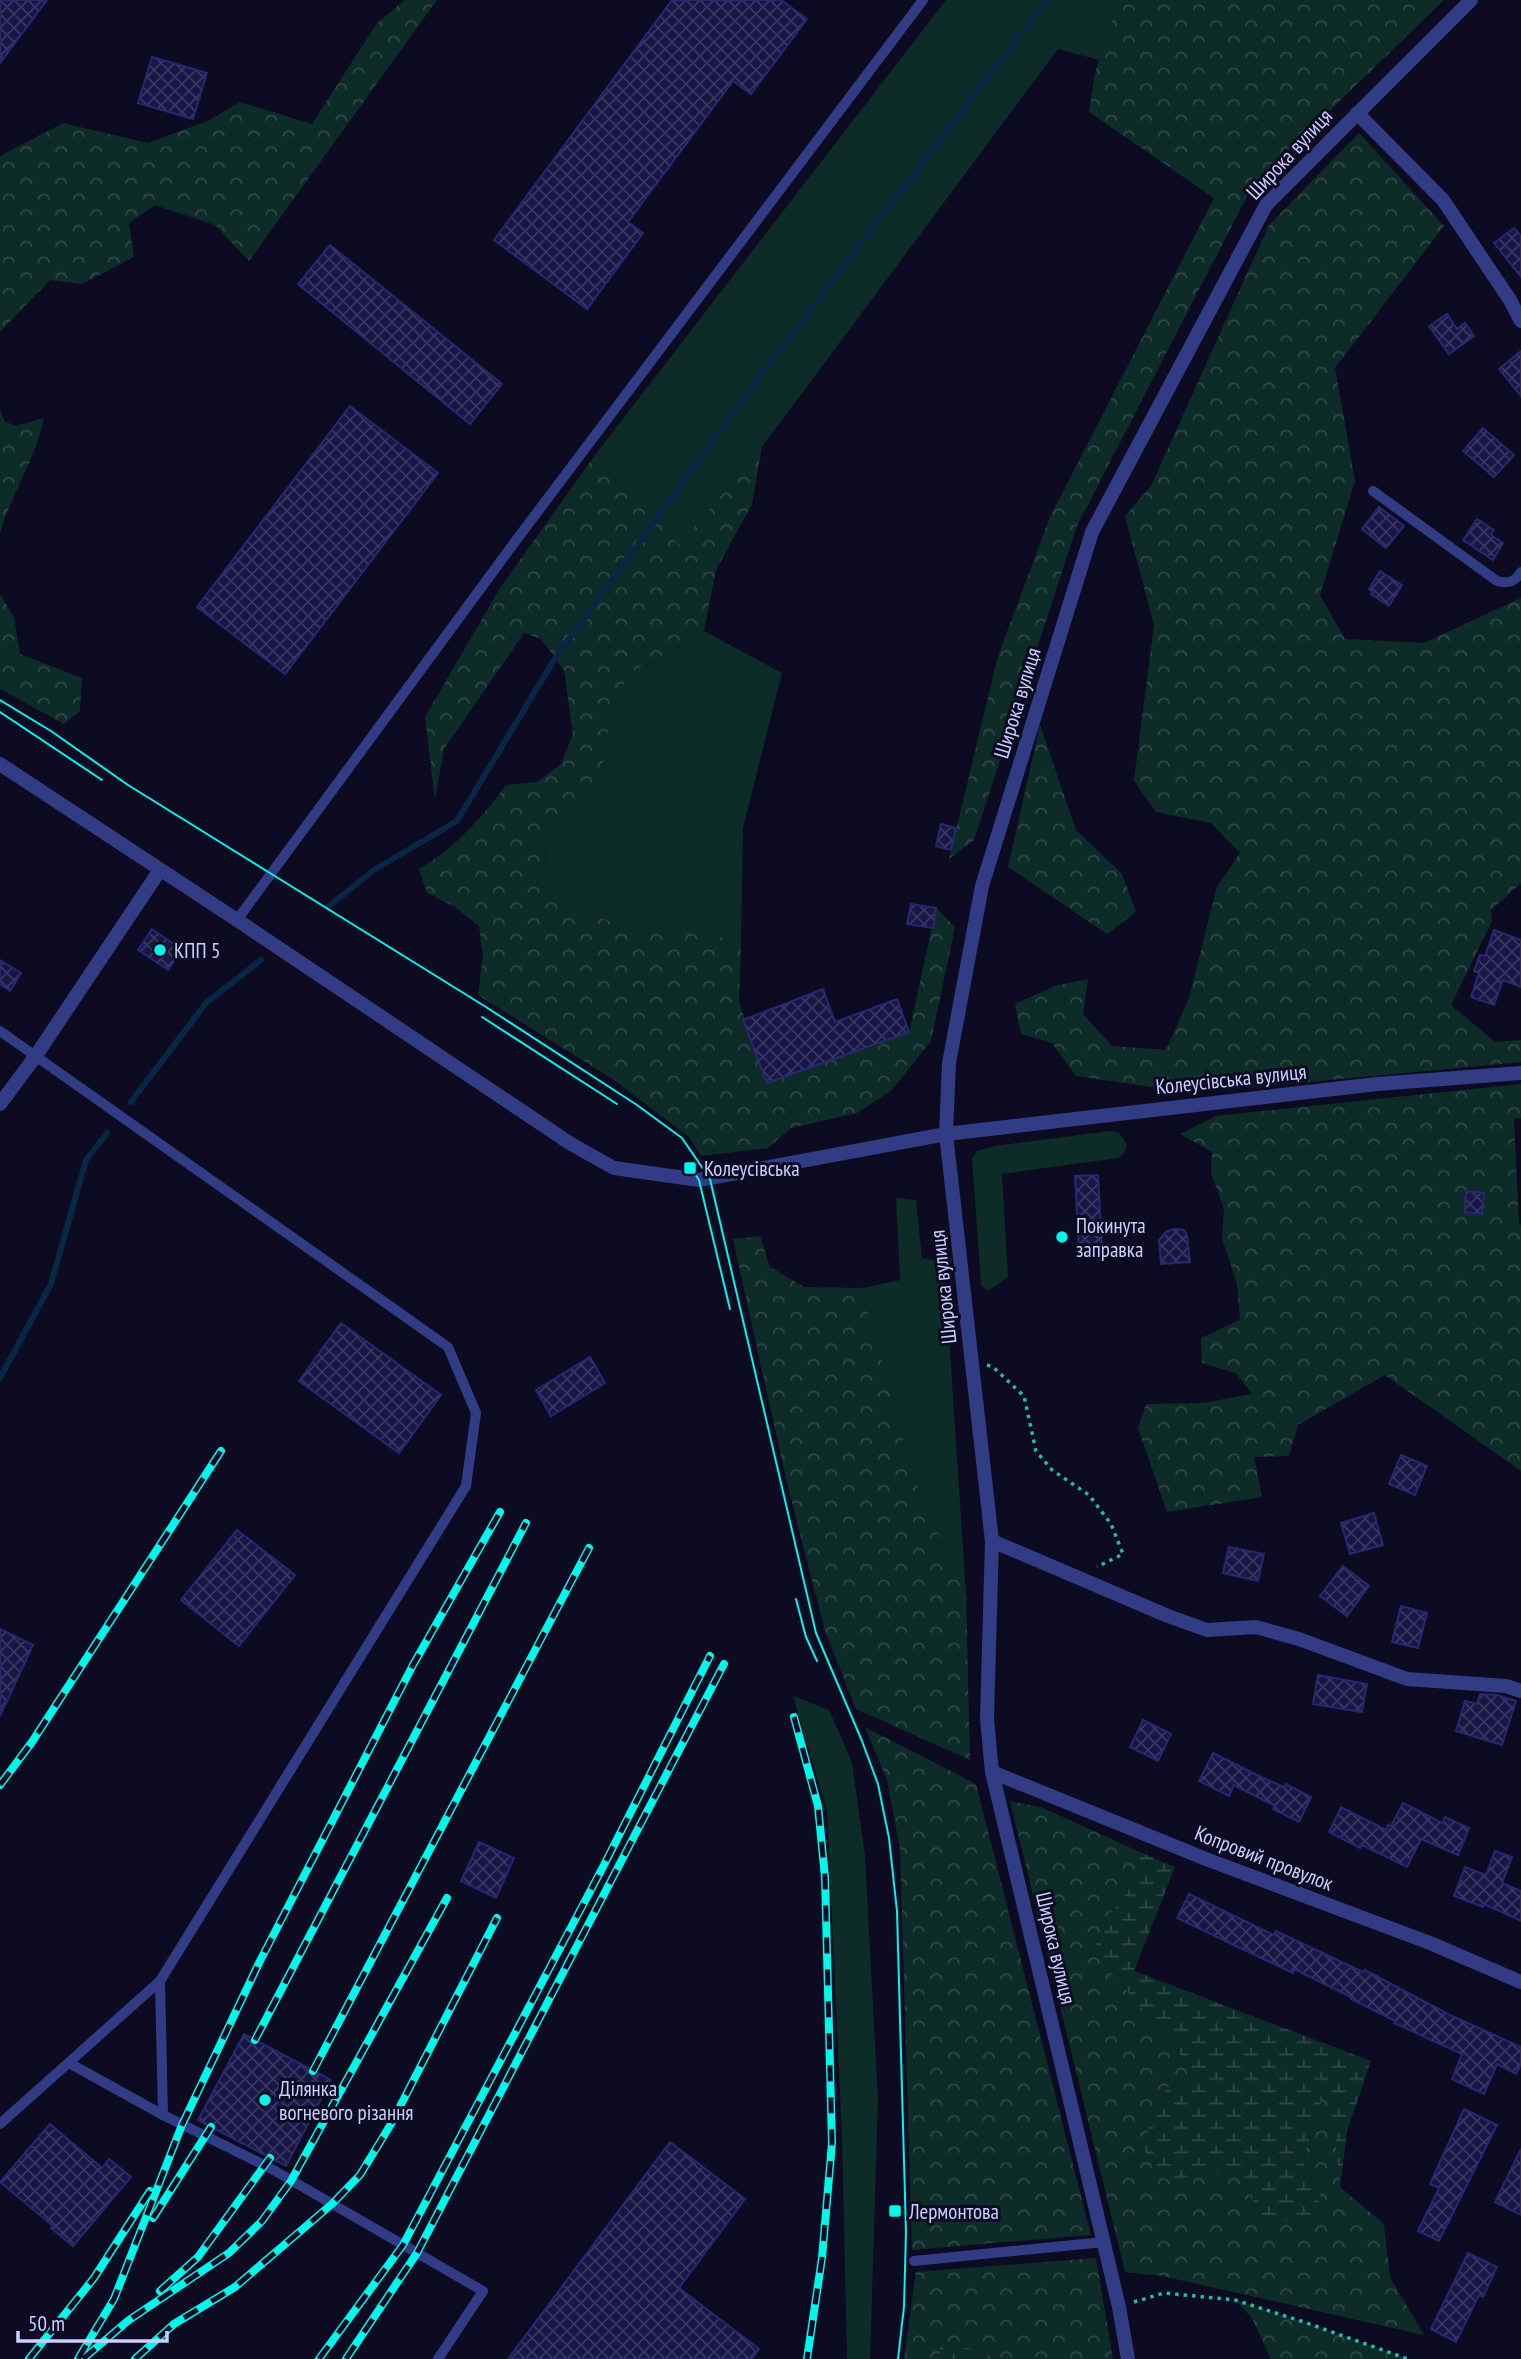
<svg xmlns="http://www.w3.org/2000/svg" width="1521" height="2359" viewBox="0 0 1521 2359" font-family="'PT Sans Narrow',sans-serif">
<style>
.grass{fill:#0e2c27}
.forest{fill:url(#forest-crowns)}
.wetland{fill:url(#wetland-marsh)}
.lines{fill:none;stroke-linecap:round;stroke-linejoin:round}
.stream{stroke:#072745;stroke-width:6}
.building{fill:url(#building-cross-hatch);stroke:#292673;stroke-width:2}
.path{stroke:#23bc9c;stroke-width:3.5;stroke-dasharray:3.5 5;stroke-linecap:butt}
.service{stroke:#323c85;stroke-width:10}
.minor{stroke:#323c85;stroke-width:14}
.tertiary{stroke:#323c85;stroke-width:14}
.tram{stroke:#00f7eb;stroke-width:2}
.rail-casing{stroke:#00f7eb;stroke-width:8}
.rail{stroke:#0c0b22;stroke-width:5;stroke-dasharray:16;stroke-linecap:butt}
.poi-dot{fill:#00f7eb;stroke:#0c0b22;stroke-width:2.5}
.labels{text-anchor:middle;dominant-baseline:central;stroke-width:6;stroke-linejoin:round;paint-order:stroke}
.street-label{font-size:21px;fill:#ccceff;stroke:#0c0b22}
.poi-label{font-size:21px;fill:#ccceff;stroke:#0c0b22;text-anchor:start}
</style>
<defs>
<pattern id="forest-crowns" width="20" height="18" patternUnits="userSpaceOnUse" patternTransform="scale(1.75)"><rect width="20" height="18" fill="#0e2c27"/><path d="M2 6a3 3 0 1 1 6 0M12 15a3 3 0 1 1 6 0" fill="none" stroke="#304947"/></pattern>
<pattern id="wetland-marsh" width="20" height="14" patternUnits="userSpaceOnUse" patternTransform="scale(1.75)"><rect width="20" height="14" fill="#0e2c27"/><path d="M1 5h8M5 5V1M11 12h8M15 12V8" fill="none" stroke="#304947"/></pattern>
<pattern id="building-cross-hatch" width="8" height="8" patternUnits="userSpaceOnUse" patternTransform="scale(1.75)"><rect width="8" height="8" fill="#181645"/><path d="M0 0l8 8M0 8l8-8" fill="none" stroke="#383761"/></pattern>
</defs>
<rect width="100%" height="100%" fill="#0c0b22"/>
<g class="grass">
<polygon points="946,0 1118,0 1099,60 1058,49 762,447 679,546 598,451"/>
<polygon points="704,631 782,673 743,828 741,944 687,925 644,936 572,905 546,881 545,829 600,778 612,712 630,672 680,650"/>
<path d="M1110,1131C1119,1131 1124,1137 1127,1146L1124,1153L1118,1158L1002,1174L1008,1277L988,1291L981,1285L972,1158L977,1151L994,1146Z"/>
<polygon points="896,1198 916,1200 922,1258 944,1262 966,1593 912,1473 862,1288 900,1280"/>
<polygon points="793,1696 829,1710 852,1762 865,1856 878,2100 870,2359 847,2359 842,2137 827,1811"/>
</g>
<g class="forest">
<polygon points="405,0 437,0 249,261 215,225 155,205 129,223 134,257 82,284 50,280 0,332 0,156 63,123 148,143 208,121 240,102 312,124 377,23"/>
<polygon points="1118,0 1444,0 1253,185 1077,526 974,840 949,859 998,656 1050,517 1214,198 1089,112 1095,73"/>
<polygon points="1359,133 1444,226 1335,368 1355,481 1320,595 1345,639 1424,643 1521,598 1521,883 1491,910 1492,921 1451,1005 1495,1042 1521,1040 1521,1062 1193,1093 1076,1076 1052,1043 1021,1034 1015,1004 1058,985 1088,979 1083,1014 1112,1046 1166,1050 1189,998 1217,887 1240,853 1211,823 1156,812 1134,781 1154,625 1125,516 1151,486 1269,225"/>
<path d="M0,409L4,421L16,426L44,418C36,458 12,493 0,533Z"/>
<path d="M762,447L752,504L716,570L704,631L680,650L630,672L612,712L600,779L545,829L546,881L572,905L644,936L687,925L741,944L739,1002L767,1083L909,1032L936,908L955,927L931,1041L891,1091L857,1113L791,1128L768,1148L701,1156L689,1137L614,1080L478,995L483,956L479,926L455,907L427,893L419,869C455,848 482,818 506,785L537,782L561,764L573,734L564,670L541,639L524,633L444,749L435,799L425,717L500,588L598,451L679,545Z"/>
<polygon points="0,594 14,617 20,654 82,678 80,711 64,724 0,689"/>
<polygon points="1040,725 1076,830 1122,874 1136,912 1107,934 1008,867"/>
<polygon points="1521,1084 1521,1118 1514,1119 1519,1225 1521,1225 1521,1471 1385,1375 1298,1425 1289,1456 1254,1457 1262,1497 1167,1512 1138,1428 1146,1404 1203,1403 1252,1394 1236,1373 1202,1363 1201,1338 1240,1320 1237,1284 1222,1238 1224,1209 1211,1173 1212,1152 1180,1134 1216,1116"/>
<polygon points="760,1236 770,1267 804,1287 862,1288 912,1473 966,1593 970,1760 856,1709 825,1631 786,1479 733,1239"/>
<polygon points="865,1727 976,1784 1091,2235 912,2250 900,1849 887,1780"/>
<polygon points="1010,1801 1041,1807 1140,1852 1135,1882 1111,1912 1096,1944 1171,2041 1195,2077 1167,2088 1150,2115 1170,2182 1206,2171 1242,2171 1250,2196 1321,2196 1302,2161 1324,2091 1334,2125 1340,2187 1384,2224 1390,2277 1424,2335 1162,2276 1125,2272"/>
<polygon points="1096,2258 1113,2359 999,2359 942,2340 939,2359 904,2359 916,2272"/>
<polygon points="1235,2300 1304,2322 1408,2359 1271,2359 1252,2318"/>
</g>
<g class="wetland">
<polygon points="1140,1852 1175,1867 1134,1971 1371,2061 1347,2131 1340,2187 1334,2125 1324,2093 1302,2161 1321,2196 1309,2222 1263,2218 1250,2196 1242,2171 1206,2171 1170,2182 1145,2152 1150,2115 1167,2088 1195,2077 1171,2041 1112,1974 1096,1944 1111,1912 1135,1882"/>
<polygon points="941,2339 999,2359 939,2359"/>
</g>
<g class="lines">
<g class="stream">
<polyline points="328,907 374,870 457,821 554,660 766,368 1047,0"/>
<polyline points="131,1102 206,1003 261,960"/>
<polyline points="0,1378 51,1284 86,1160 107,1133"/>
</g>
</g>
<g class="building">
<polygon points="0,0 47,0 0,63"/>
<polygon points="672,0 781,0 807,19 751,94 733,81 628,222 643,233 587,309 494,240"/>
<polygon points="152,57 207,73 193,119 138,103"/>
<polygon points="1514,228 1521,236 1521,277 1494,243"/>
<polygon points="330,245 502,384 470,424 298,284"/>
<polygon points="1447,314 1457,329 1465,323 1474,336 1449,354 1429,326"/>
<polygon points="1521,351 1521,396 1499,369"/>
<polygon points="350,406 438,473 285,674 197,607"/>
<polygon points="1483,428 1514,455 1494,477 1463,451"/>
<polygon points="1379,507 1404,526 1386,548 1362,529"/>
<polygon points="1477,519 1494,530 1491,535 1503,543 1493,560 1463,540"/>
<polygon points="1380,571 1402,585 1389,606 1371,594 1373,592 1369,589"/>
<polygon points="941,824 956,828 951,850 936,846"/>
<polygon points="911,904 936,908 933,928 907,924"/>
<polygon points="152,929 182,950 168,970 138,950"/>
<polygon points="1494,930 1521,940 1521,987 1503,980 1494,1005 1471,997 1479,973 1474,971 1480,955 1485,956"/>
<polygon points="0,960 21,973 10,991 0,984"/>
<polygon points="823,989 835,1022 897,999 909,1032 767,1083 743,1020"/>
<polygon points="1098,1175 1102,1249 1079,1250 1075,1176"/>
<polygon points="1466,1191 1484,1193 1482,1214 1465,1212"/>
<polygon points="1176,1229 1184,1230 1187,1235 1190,1262 1161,1264 1159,1240 1167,1231"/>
<polygon points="341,1323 441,1395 399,1453 299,1381"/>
<polygon points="590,1357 605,1383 551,1416 536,1390"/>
<polygon points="1401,1455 1427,1466 1415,1495 1389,1484"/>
<polygon points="1374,1513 1383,1545 1350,1554 1341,1523"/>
<polygon points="237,1530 295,1575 239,1646 181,1600"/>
<polygon points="1229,1547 1264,1554 1258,1581 1223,1573"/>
<polygon points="1343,1566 1369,1586 1347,1616 1320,1596"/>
<polygon points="1401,1606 1427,1613 1418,1648 1392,1642"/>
<polygon points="0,1629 33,1645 0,1716"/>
<polygon points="1318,1675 1367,1684 1362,1712 1313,1704"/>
<polygon points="1480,1694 1497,1695 1516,1701 1502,1745 1456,1731 1465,1701 1477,1704"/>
<polygon points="1143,1720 1171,1734 1158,1761 1130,1747"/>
<polygon points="1213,1753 1263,1778 1284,1787 1286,1784 1311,1797 1299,1822 1273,1809 1275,1806 1234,1785 1229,1796 1199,1781"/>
<polygon points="1403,1803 1442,1823 1445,1817 1469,1828 1458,1855 1421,1839 1407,1867 1362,1845 1360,1848 1329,1832 1341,1807 1386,1830 1388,1825 1391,1826"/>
<polygon points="479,1842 514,1858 496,1898 461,1881"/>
<polygon points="1495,1851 1512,1857 1502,1883 1521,1891 1521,1921 1484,1904 1483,1907 1454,1896 1465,1867 1486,1875"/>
<polygon points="1189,1894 1274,1935 1276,1931 1363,1972 1365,1970 1450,2015 1521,2047 1521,2064 1516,2074 1497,2064 1484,2094 1452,2079 1462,2054 1394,2023 1395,2021 1351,1999 1351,1997 1294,1969 1293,1973 1177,1918"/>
<polygon points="244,2034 331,2080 286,2166 198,2120"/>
<polygon points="1464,2109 1497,2125 1439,2241 1418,2231 1439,2188 1430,2184"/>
<polygon points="50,2124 102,2168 109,2159 131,2177 73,2246 51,2228 53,2226 0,2182"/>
<polygon points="670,2142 745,2199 679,2288 759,2349 752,2359 508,2359"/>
<polygon points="1521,2149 1521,2215 1495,2202"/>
<polygon points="1468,2253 1497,2267 1483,2297 1479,2295 1456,2342 1431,2329"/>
</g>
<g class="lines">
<g class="path">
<polyline points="987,1365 993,1367 1024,1396 1036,1451 1052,1470 1089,1495 1111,1524 1123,1554 1097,1567"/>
<polyline points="1134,2302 1164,2293 1235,2300 1304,2322 1408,2359"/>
</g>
<g class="service">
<path d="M1373,491L1497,581C1508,584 1515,582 1521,572"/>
<polyline points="237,920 517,539 923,0"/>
<polyline points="0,1031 448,1347 476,1413 466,1486 160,1981 0,2124"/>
<polyline points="160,1981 163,2115 270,2168 483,2291 438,2359"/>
<polyline points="69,2063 163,2115"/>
<polyline points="914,2261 1104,2242"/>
</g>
<g class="minor">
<polyline points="1357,113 1443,200 1510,300 1521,321"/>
<polyline points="0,764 237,920 571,1144 614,1168 699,1180 946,1134"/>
<polyline points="0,1104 35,1057 160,870"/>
<polyline points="992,1541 1168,1616 1207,1630 1256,1627 1299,1639 1407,1679 1506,1686 1521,1691"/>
<polyline points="992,1772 1206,1859 1430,1943 1521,1982"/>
<polyline points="1128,2359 1119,2307 992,1772 987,1719 992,1541 946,1134 949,1063 982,886 1092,532 1266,205 1471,0"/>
</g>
<polyline class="tertiary" points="946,1134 1377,1084 1521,1073"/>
<g class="tram">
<polyline points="0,700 51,731 128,785 486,1007 637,1105 682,1138 710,1179 816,1633 862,1741 878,1784 889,1838 897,1911 906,2232 904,2307 898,2359"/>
<polyline points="0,712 102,780"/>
<polyline points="482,1017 617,1104"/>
<polyline points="689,1165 699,1180 730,1309"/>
<polyline points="796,1599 806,1637 817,1661"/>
</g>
<g class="rail-casing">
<g id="rail">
<polyline points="794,1717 818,1806 825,1877 832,2143 822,2258 807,2359"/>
<polyline points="0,1785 32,1742 221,1451"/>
<polyline points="255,2040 526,1523"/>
<polyline points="313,2071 589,1548"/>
<polyline points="153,2218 211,2127"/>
<polyline points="160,2291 198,2257 270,2158"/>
<polyline points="29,2359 94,2278 150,2191"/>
<polyline points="78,2359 114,2299 182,2125 260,1961 413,1665 500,1512"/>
<polyline points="83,2359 129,2320 229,2253 262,2221 291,2181 447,1898"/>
<polyline points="135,2359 174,2324 235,2287 332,2204 360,2175 391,2124 497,1918"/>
<polyline points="319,2359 403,2245 603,1867 710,1656"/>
<polyline points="346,2359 417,2253 724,1664"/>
</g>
</g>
<use href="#rail" class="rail"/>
</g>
<g class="poi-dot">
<circle cx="160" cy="950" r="7"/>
<rect x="683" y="1161" width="14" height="14" rx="3.5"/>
<circle cx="1062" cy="1237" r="7"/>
<circle cx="265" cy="2100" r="7"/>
<rect x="888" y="2204" width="14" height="14" rx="3.5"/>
</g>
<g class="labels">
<g class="street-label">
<text transform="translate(1289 154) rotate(-47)">Широка вулиця</text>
<text transform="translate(1017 703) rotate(-73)">Широка вулиця</text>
<text transform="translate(1231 1079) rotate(-6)">Колеусівська вулиця</text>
<text transform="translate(943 1287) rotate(-96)">Широка вулиця</text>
<text transform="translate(1264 1858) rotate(21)">Копровий провулок</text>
<text transform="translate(1056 1948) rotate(77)">Широка вулиця</text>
</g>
<g class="poi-label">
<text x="174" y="950">КПП 5</text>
<text x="704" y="1168">Колеусівська</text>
<text x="1076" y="1225">Покинута<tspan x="1076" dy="24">заправка</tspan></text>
<text x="279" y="2088">Ділянка<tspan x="279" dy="24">вогневого різання</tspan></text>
<text x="909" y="2211">Лермонтова</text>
</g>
</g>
<path d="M18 2331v10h149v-10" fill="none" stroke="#ccceff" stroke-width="3.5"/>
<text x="28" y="2331" font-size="21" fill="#ccceff" stroke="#0c0b22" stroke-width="5" paint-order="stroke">50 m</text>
</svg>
